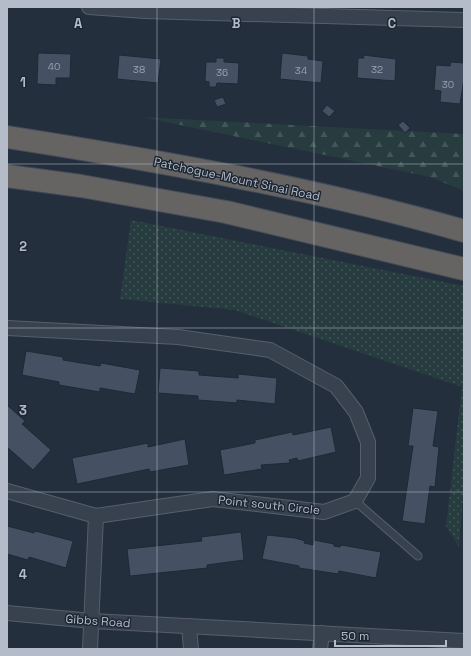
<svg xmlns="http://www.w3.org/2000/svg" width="471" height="656" viewBox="0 0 471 656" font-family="'Space Grotesk',sans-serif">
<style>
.grass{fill:url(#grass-dots)}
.forest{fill:url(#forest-firs)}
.building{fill:#455162;stroke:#1f2835}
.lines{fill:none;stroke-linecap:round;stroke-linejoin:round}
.service-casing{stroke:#565f6c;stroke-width:9}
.minor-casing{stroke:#565f6c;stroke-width:16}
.trunk-casing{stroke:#434c59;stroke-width:24}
.service{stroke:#38414e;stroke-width:7}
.minor{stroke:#38414e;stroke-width:14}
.trunk{stroke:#656462;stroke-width:22}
.grid{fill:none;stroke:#b4bcc9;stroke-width:1;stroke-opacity:0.55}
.labels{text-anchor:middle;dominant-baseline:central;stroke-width:3;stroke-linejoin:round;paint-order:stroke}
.number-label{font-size:10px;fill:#98a1af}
.street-label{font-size:12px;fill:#b4bcc9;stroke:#1d2633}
.grid-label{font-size:13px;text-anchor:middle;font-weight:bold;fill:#b4bcc9;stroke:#1d2633;stroke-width:3;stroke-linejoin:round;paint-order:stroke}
</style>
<defs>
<pattern id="grass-dots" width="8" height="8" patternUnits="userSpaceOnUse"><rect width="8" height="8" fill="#263c3f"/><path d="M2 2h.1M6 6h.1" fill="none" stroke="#435659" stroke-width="1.8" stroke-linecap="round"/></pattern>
<pattern id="forest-firs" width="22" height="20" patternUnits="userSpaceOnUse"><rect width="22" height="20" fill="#263c3f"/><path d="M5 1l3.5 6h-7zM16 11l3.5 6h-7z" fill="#435659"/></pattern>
</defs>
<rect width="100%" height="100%" fill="#242f3e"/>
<polygon class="grass" points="131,220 464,286 464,482 459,547 446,526 462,387 235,310 120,299"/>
<polygon class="forest" points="142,117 464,134 464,191 430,177"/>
<g class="building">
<polygon points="38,53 71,54 70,78 56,78 56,85 37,84"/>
<polygon points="282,53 308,56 308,59 323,61 321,83 280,79"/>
<polygon points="119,55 161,59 158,83 117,79"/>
<polygon points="363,55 396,59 395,81 357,78 358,58 364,58"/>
<polygon points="216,58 224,58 224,62 239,63 238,84 217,83 216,87 209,87 209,82 205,81 206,62 216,62"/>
<polygon points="451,62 464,63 464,79 460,104 440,102 441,91 434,90 436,65 450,66"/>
<polygon points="223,97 226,104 217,107 214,100"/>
<polygon points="327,105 335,111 329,117 322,111"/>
<polygon points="403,121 410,128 405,133 398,125"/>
<polygon points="26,351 63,357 63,360 100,366 101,363 140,370 135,394 100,388 100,392 59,385 59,382 22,375"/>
<polygon points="160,368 199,371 199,375 238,378 238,374 277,378 275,404 237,400 237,403 198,400 198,396 158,393"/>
<polygon points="7,405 25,421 22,424 51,450 33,470 7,447"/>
<polygon points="413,408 438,411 433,446 439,447 435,487 430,486 425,524 402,521 413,446 408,446"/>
<polygon points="331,427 336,452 298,461 297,458 289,460 290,463 261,465 262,469 224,475 220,450 255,443 255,440 292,432 293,435"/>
<polygon points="185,439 189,465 150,472 149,469 77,484 72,458 148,443 148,447"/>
<polygon points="7,526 34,533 35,531 73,541 66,568 29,557 28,560 7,554"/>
<polygon points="241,532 244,560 207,565 207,568 130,576 127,549 202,541 201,537"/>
<polygon points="267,535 295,538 305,541 304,543 313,545 314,540 334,544 334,546 340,547 341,545 381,552 376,578 339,571 338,574 299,568 299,566 262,559"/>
</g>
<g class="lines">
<g class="service-casing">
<polyline id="service" points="355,501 418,556"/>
</g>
<g class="minor-casing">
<g id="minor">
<polyline points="89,7 145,11 464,20"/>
<polyline points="7,328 178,337 270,350 336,386 356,412 368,442 368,478 355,501 324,512 213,499 96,516 7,491"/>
<polyline points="7,613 92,621 464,641"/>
<polyline points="189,626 191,649"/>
<polyline points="90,649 96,516"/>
<polyline points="320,649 322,633"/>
</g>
</g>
<g class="trunk-casing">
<g id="trunk">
<path d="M7,137C160,161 314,188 464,231"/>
<polyline points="7,176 81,186 226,212 464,269"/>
</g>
</g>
<use href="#service" class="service"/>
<use href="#minor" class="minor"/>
<use href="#trunk" class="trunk"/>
</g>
<path class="grid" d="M157,7V649M314,7V649M7,164H464M7,328H464M7,492H464"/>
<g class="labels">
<g class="number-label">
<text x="54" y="66">40</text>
<text x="139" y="69">38</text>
<text x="377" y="69">32</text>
<text x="301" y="70">34</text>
<text x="222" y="72">36</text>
<text x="448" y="84">30</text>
</g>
<g class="street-label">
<text transform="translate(237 179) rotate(12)">Patchogue-Mount Sinai Road</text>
<text transform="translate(269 505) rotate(6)">Point south Circle</text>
<text transform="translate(98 621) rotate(4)">Gibbs Road</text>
</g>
</g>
<g class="grid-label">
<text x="78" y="28">A</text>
<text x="236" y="28">B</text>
<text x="392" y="28">C</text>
<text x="23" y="87">1</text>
<text x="23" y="251">2</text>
<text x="23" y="415">3</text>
<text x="23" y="579">4</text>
</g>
<rect width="471" height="656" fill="none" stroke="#b4bcc9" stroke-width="16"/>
<path d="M335 640v6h111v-6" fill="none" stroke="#b4bcc9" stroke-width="2"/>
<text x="341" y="640" font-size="12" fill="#b4bcc9" stroke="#1d2633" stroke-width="3" paint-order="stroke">50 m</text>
</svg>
